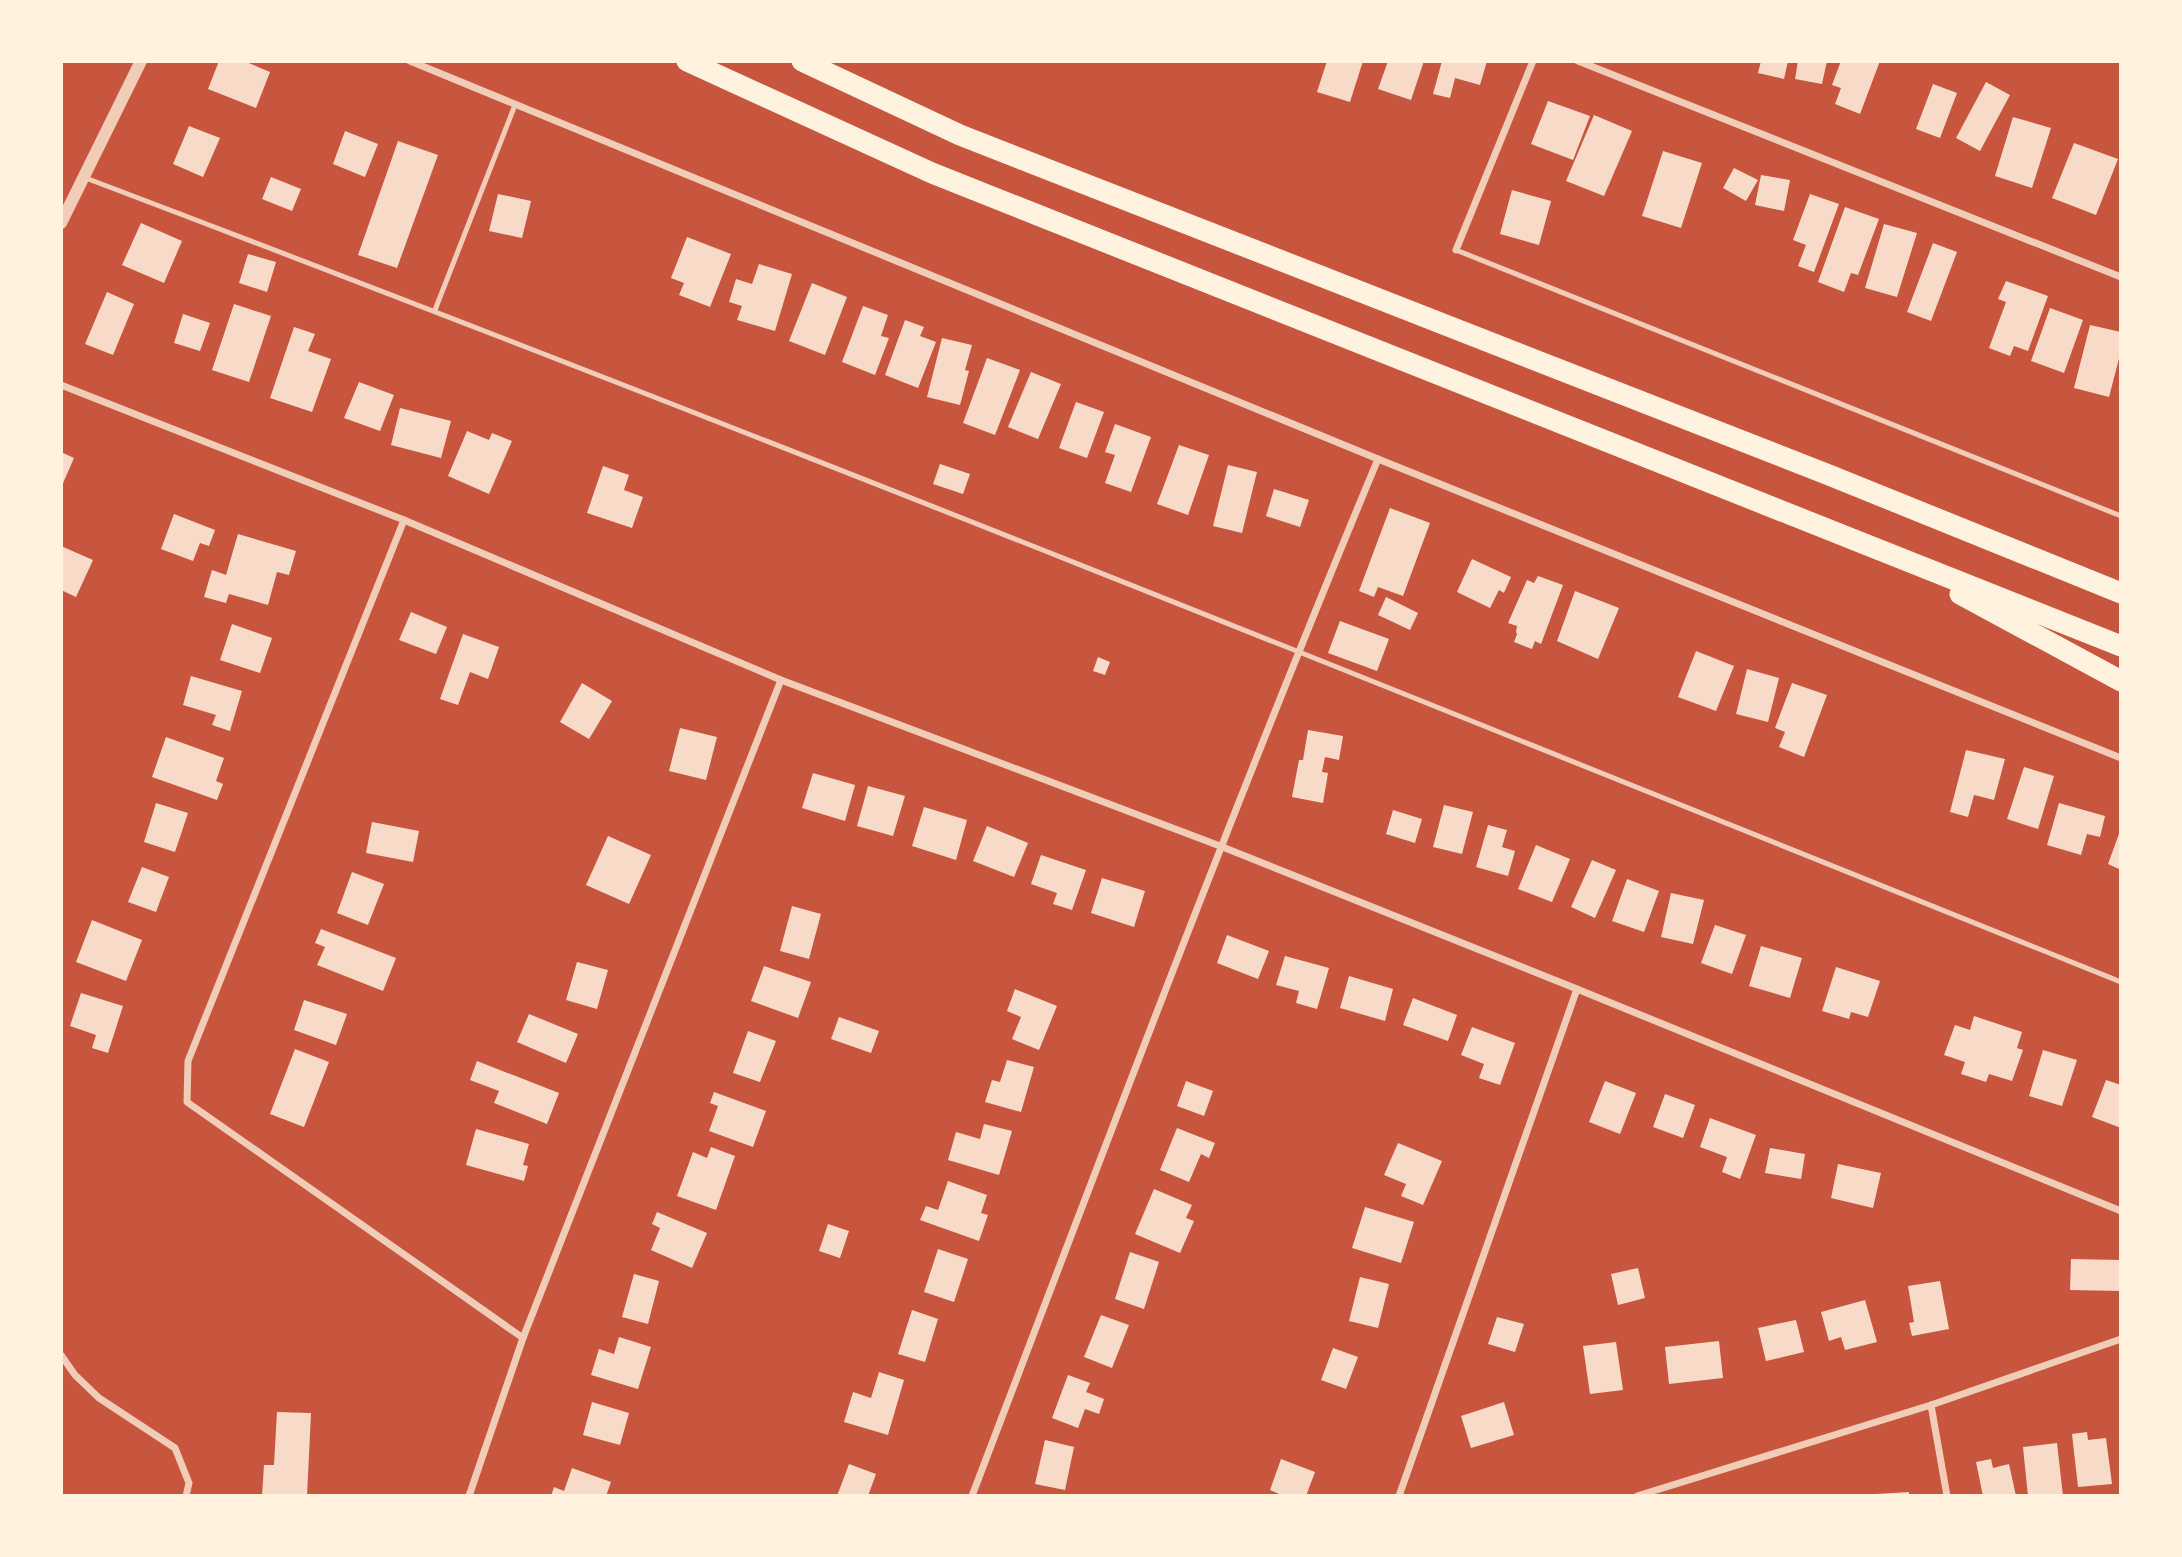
<svg xmlns="http://www.w3.org/2000/svg" width="2182" height="1557" viewBox="0 0 2182 1557" font-family="'Fira Sans',sans-serif">
<style>
.building{fill:#f7dbc8}
.lines{fill:none;stroke-linecap:round;stroke-linejoin:round}
.service{stroke:#f1ccb7;stroke-width:5}
.minor{stroke:#f1ccb7;stroke-width:7}
.tertiary{stroke:#f1ccb7;stroke-width:12}
.motorway{stroke:#fff3e0;stroke-width:21}
</style>
<rect width="100%" height="100%" fill="#c8553d"/>
<g class="building">
<polygon points="219,61 244,61 270,72 256,108 208,89"/>
<polygon points="1327,61 1363,61 1350,102 1317,92"/>
<polygon points="1388,61 1424,61 1411,100 1378,89"/>
<polygon points="1442,61 1487,61 1480,85 1455,78 1450,98 1433,94"/>
<polygon points="1761,61 1788,61 1784,79 1758,73"/>
<polygon points="1798,61 1827,61 1822,84 1795,79"/>
<polygon points="1841,61 1880,61 1860,114 1835,104 1841,88 1832,85"/>
<polygon points="1986,82 2010,95 1980,151 1956,138"/>
<polygon points="1933,84 1957,93 1940,138 1916,129"/>
<polygon points="1548,101 1590,116 1573,160 1531,144"/>
<polygon points="1594,115 1632,131 1604,196 1566,181"/>
<polygon points="2013,117 2051,128 2032,188 1995,176"/>
<polygon points="189,126 220,138 203,177 173,164"/>
<polygon points="345,131 378,144 365,177 333,164"/>
<polygon points="398,141 438,155 397,268 358,255"/>
<polygon points="2074,143 2118,159 2096,215 2052,198"/>
<polygon points="1663,151 1702,163 1681,228 1642,216"/>
<polygon points="1734,168 1758,180 1746,201 1723,188"/>
<polygon points="1761,175 1790,180 1784,211 1755,205"/>
<polygon points="271,177 301,189 292,211 262,199"/>
<polygon points="1512,190 1551,201 1539,245 1500,234"/>
<polygon points="498,194 531,201 522,238 489,231"/>
<polygon points="1810,194 1839,204 1814,272 1798,266 1806,245 1793,240"/>
<polygon points="1845,207 1879,219 1858,275 1851,273 1844,292 1818,282"/>
<polygon points="141,223 182,241 164,283 122,265"/>
<polygon points="1884,224 1917,233 1897,297 1865,288"/>
<polygon points="687,237 731,254 710,307 679,295 684,283 671,278"/>
<polygon points="1933,243 1957,252 1931,321 1907,312"/>
<polygon points="248,254 276,262 267,292 239,283"/>
<polygon points="759,264 792,274 775,331 737,320 742,306 729,302 736,279 752,284"/>
<polygon points="2006,281 2048,296 2028,351 2014,346 2010,356 1989,348 2006,302 1998,299"/>
<polygon points="812,283 847,297 825,355 789,341"/>
<polygon points="107,292 134,304 113,355 85,344"/>
<polygon points="234,304 271,316 249,382 212,370"/>
<polygon points="863,306 888,315 881,336 889,338 875,375 842,362"/>
<polygon points="2050,308 2083,320 2064,373 2031,361"/>
<polygon points="183,314 210,323 200,351 174,343"/>
<polygon points="905,320 924,327 920,336 936,342 918,388 885,375"/>
<polygon points="2090,325 2121,332 2121,351 2109,397 2074,388"/>
<polygon points="294,327 315,334 308,351 331,359 312,412 270,398"/>
<polygon points="942,338 972,345 965,370 969,371 960,405 927,397"/>
<polygon points="987,358 1020,370 995,435 963,423"/>
<polygon points="1031,372 1061,384 1038,439 1008,427"/>
<polygon points="359,382 394,395 380,431 344,418"/>
<polygon points="1076,402 1104,412 1087,458 1059,448"/>
<polygon points="400,408 451,421 441,458 391,445"/>
<polygon points="1115,424 1151,437 1131,492 1105,483 1115,455 1105,452"/>
<polygon points="467,431 489,440 492,433 512,441 489,494 448,476"/>
<polygon points="1179,445 1209,455 1188,515 1157,504"/>
<polygon points="61,452 74,458 61,488"/>
<polygon points="940,464 970,474 963,494 933,484"/>
<polygon points="1228,465 1257,472 1242,533 1213,526"/>
<polygon points="603,466 629,475 624,490 643,497 632,528 587,513"/>
<polygon points="1274,489 1309,500 1300,527 1266,516"/>
<polygon points="1390,508 1430,523 1403,596 1378,587 1374,597 1359,591"/>
<polygon points="174,514 215,530 209,546 200,543 193,561 161,549"/>
<polygon points="238,534 296,551 289,575 277,572 268,605 229,594 226,603 204,597 212,570 226,575"/>
<polygon points="61,546 93,560 76,597 61,590"/>
<polygon points="1472,559 1511,577 1504,593 1499,590 1490,608 1457,592"/>
<polygon points="1538,576 1563,585 1541,644 1535,641 1532,649 1514,642 1517,634 1516,632 1517,626 1508,623 1527,580 1534,583"/>
<polygon points="1575,591 1619,608 1598,659 1557,641"/>
<polygon points="1386,597 1418,613 1410,630 1378,615"/>
<polygon points="411,612 447,627 436,654 399,640"/>
<polygon points="1340,621 1389,639 1377,671 1328,653"/>
<polygon points="232,624 272,638 260,673 220,660"/>
<polygon points="463,634 499,647 488,679 470,672 458,705 440,699"/>
<polygon points="1696,651 1734,666 1716,711 1678,697"/>
<polygon points="1098,657 1110,662 1105,675 1093,671"/>
<polygon points="1747,669 1779,678 1768,722 1736,714"/>
<polygon points="191,676 242,691 230,731 212,725 216,715 183,705"/>
<polygon points="582,683 612,701 589,739 560,722"/>
<polygon points="1792,683 1827,695 1804,757 1779,747 1785,732 1775,728"/>
<polygon points="680,728 717,737 706,780 669,771"/>
<polygon points="1308,730 1343,736 1339,760 1325,757 1322,772 1328,773 1323,803 1292,797 1299,760 1303,760"/>
<polygon points="166,737 224,758 216,781 223,784 217,800 152,777"/>
<polygon points="1966,750 2005,759 1994,800 1974,795 1968,817 1950,812"/>
<polygon points="2024,767 2054,776 2038,829 2007,819"/>
<polygon points="813,773 855,785 845,821 802,808"/>
<polygon points="868,786 905,796 893,836 857,826"/>
<polygon points="156,803 188,813 175,852 144,842"/>
<polygon points="2059,803 2105,816 2100,837 2087,834 2081,855 2047,845"/>
<polygon points="1444,805 1473,812 1462,854 1433,847"/>
<polygon points="924,807 967,820 956,860 912,846"/>
<polygon points="1393,810 1422,819 1415,843 1386,834"/>
<polygon points="372,822 419,831 413,862 366,853"/>
<polygon points="1488,825 1507,830 1502,847 1515,851 1508,876 1476,867"/>
<polygon points="987,826 1028,843 1014,877 973,861"/>
<polygon points="2120,831 2121,831 2121,870 2108,864"/>
<polygon points="608,836 651,855 629,904 586,885"/>
<polygon points="1536,845 1570,859 1552,902 1518,889"/>
<polygon points="1041,855 1086,870 1072,910 1053,904 1057,893 1031,884"/>
<polygon points="1592,860 1616,870 1595,918 1571,907"/>
<polygon points="142,867 169,877 156,912 128,902"/>
<polygon points="352,872 384,884 368,925 337,913"/>
<polygon points="1102,878 1145,891 1134,927 1091,913"/>
<polygon points="1627,879 1659,891 1644,932 1612,921"/>
<polygon points="1671,893 1704,900 1693,944 1661,937"/>
<polygon points="792,906 821,914 809,959 780,951"/>
<polygon points="92,920 142,940 126,981 76,962"/>
<polygon points="1715,925 1746,935 1732,974 1701,963"/>
<polygon points="321,929 396,958 383,991 317,965 325,947 315,943"/>
<polygon points="1227,935 1269,951 1258,979 1217,963"/>
<polygon points="1761,946 1802,958 1790,998 1749,986"/>
<polygon points="1285,956 1329,968 1317,1009 1296,1003 1299,991 1276,985"/>
<polygon points="577,962 608,970 597,1009 566,1000"/>
<polygon points="764,966 811,982 798,1018 751,1001"/>
<polygon points="1836,967 1880,981 1868,1017 1851,1012 1849,1019 1822,1011"/>
<polygon points="1349,976 1393,989 1385,1021 1340,1008"/>
<polygon points="1015,989 1057,1006 1039,1050 1012,1039 1021,1017 1007,1011"/>
<polygon points="81,993 123,1006 108,1053 92,1048 96,1035 70,1026"/>
<polygon points="1413,998 1457,1015 1448,1041 1403,1025"/>
<polygon points="304,1000 347,1014 336,1045 294,1030"/>
<polygon points="529,1014 578,1034 566,1063 517,1042"/>
<polygon points="1974,1016 2022,1032 2017,1048 2023,1050 2012,1081 1989,1074 1986,1082 1961,1074 1965,1062 1944,1055 1955,1025 1970,1030"/>
<polygon points="839,1017 879,1031 871,1053 831,1039"/>
<polygon points="1472,1027 1515,1043 1500,1085 1479,1078 1484,1064 1461,1055"/>
<polygon points="748,1031 776,1041 760,1082 733,1073"/>
<polygon points="295,1049 329,1062 304,1127 270,1114"/>
<polygon points="2043,1050 2077,1060 2062,1106 2029,1096"/>
<polygon points="1007,1060 1034,1067 1021,1112 985,1102 992,1080 1000,1082"/>
<polygon points="477,1061 559,1093 547,1124 494,1103 499,1091 470,1080"/>
<polygon points="2106,1080 2121,1085 2121,1128 2092,1117"/>
<polygon points="1186,1081 1213,1091 1204,1116 1177,1106"/>
<polygon points="1605,1081 1636,1093 1620,1134 1589,1122"/>
<polygon points="714,1092 766,1111 753,1147 709,1131 718,1106 710,1103"/>
<polygon points="1665,1094 1695,1105 1683,1138 1653,1127"/>
<polygon points="1710,1118 1756,1135 1740,1179 1722,1172 1727,1157 1700,1147"/>
<polygon points="984,1124 1012,1131 999,1175 948,1160 956,1132 980,1139"/>
<polygon points="1177,1128 1215,1143 1209,1158 1201,1154 1189,1182 1160,1170"/>
<polygon points="476,1129 529,1144 523,1165 528,1166 524,1181 466,1165"/>
<polygon points="1398,1143 1442,1161 1423,1205 1401,1196 1406,1184 1384,1175"/>
<polygon points="711,1147 735,1156 716,1210 677,1196 693,1152 707,1158"/>
<polygon points="1770,1148 1805,1154 1801,1179 1765,1173"/>
<polygon points="1838,1164 1881,1173 1873,1208 1831,1198"/>
<polygon points="948,1181 987,1195 981,1213 988,1215 979,1241 920,1220 926,1206 938,1210"/>
<polygon points="1154,1189 1192,1205 1186,1218 1194,1221 1180,1253 1135,1234"/>
<polygon points="1365,1207 1414,1222 1401,1263 1352,1248"/>
<polygon points="657,1212 707,1233 692,1268 651,1250 660,1228 652,1224"/>
<polygon points="828,1224 849,1231 840,1258 819,1251"/>
<polygon points="938,1249 968,1259 954,1302 924,1292"/>
<polygon points="1130,1252 1159,1262 1144,1309 1115,1299"/>
<polygon points="2071,1259 2121,1260 2121,1291 2070,1290"/>
<polygon points="1638,1268 1645,1298 1618,1305 1611,1274"/>
<polygon points="634,1274 659,1281 648,1324 622,1317"/>
<polygon points="1360,1277 1389,1284 1378,1328 1349,1321"/>
<polygon points="1940,1281 1949,1329 1912,1336 1909,1323 1914,1322 1908,1286"/>
<polygon points="1865,1300 1877,1342 1845,1350 1841,1337 1829,1341 1821,1312"/>
<polygon points="912,1310 938,1319 925,1362 898,1354"/>
<polygon points="1101,1315 1129,1325 1112,1368 1084,1357"/>
<polygon points="1497,1317 1524,1324 1515,1352 1488,1344"/>
<polygon points="1796,1320 1804,1352 1766,1361 1758,1328"/>
<polygon points="619,1337 651,1347 638,1389 591,1375 599,1349 614,1354"/>
<polygon points="1719,1341 1723,1378 1669,1384 1665,1347"/>
<polygon points="1616,1342 1623,1390 1590,1394 1583,1346"/>
<polygon points="1333,1348 1358,1357 1346,1389 1321,1380"/>
<polygon points="879,1372 904,1380 888,1435 844,1422 853,1392 871,1398"/>
<polygon points="1068,1375 1090,1383 1086,1392 1104,1399 1099,1414 1085,1409 1078,1428 1052,1418"/>
<polygon points="592,1402 629,1413 620,1445 583,1435"/>
<polygon points="1504,1402 1514,1435 1471,1448 1461,1416"/>
<polygon points="277,1412 311,1413 307,1496 262,1496 264,1465 274,1465"/>
<polygon points="2087,1432 2088,1440 2106,1438 2112,1484 2078,1487 2072,1434"/>
<polygon points="1045,1440 1074,1447 1065,1490 1035,1484"/>
<polygon points="2057,1443 2063,1496 2028,1496 2023,1447"/>
<polygon points="1281,1459 1315,1472 1306,1496 1284,1496 1270,1490"/>
<polygon points="1991,1459 1993,1468 2009,1464 2016,1496 1983,1496 1976,1462"/>
<polygon points="849,1464 876,1474 868,1496 837,1496"/>
<polygon points="572,1468 611,1482 606,1496 551,1496 554,1487 564,1491"/>
<polygon points="1909,1492 1909,1496 1876,1496 1876,1494"/>
</g>
<g class="lines">
<g class="service">
<path d="M83,177C766,436 1443,709 2121,982"/>
<polyline points="1456,250 2121,516"/>
<polyline points="435,310 515,105"/>
</g>
<g class="minor">
<polyline points="410,61 1378,459 2121,758"/>
<polyline points="1578,61 2121,277"/>
<polyline points="1456,250 1533,61"/>
<polyline points="61,385 404,520 781,680 1220,846 1577,989 2121,1211"/>
<polyline points="404,520 188,1061 187,1102 523,1338"/>
<polyline points="61,1355 75,1375 99,1398 175,1448 189,1483 186,1496"/>
<polyline points="1931,1405 1947,1496"/>
<polyline points="469,1496 523,1338 781,680"/>
<path d="M972,1496C1104,1149 1235,802 1378,459"/>
<polyline points="1399,1496 1577,989"/>
<polyline points="1637,1496 1931,1405 2121,1339"/>
</g>
<polyline class="tertiary" points="61,223 141,61"/>
<g class="motorway">
<polyline points="687,61 932,173 2121,646"/>
<polyline points="802,61 960,135 1829,475 2121,593"/>
<polyline points="1960,594 2121,681"/>
</g>
</g>
<rect width="2182" height="1557" fill="none" stroke="#fff3e0" stroke-width="126"/>
</svg>
